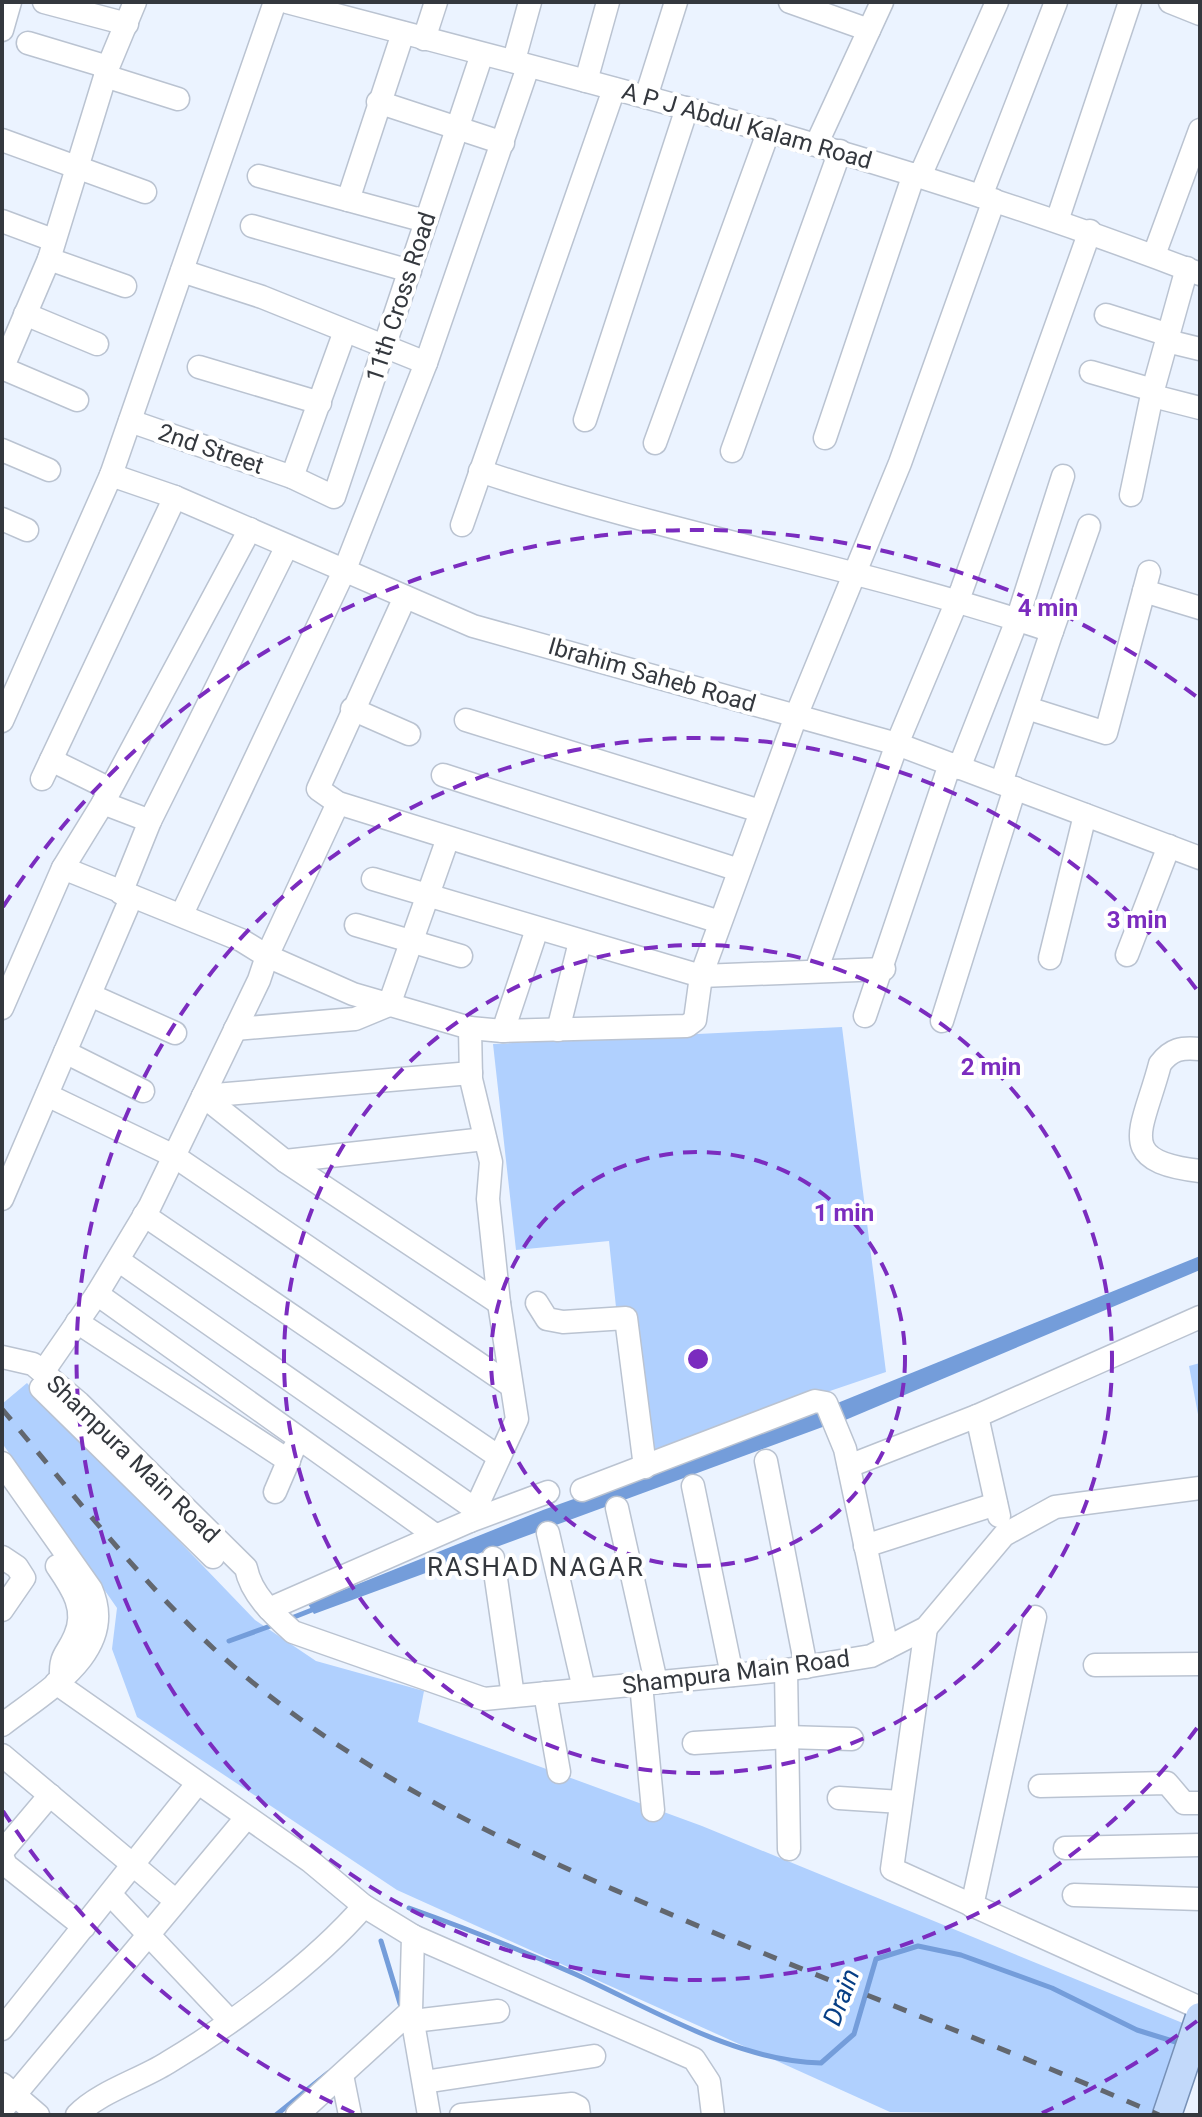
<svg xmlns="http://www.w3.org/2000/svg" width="1202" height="2117" viewBox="0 0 1202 2117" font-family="Roboto,sans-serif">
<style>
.green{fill:#b0d0fe}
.water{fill:#749dda}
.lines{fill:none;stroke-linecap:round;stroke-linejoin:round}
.stream{stroke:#749dda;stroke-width:5}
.minor-casing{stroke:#bac3d1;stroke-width:25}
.major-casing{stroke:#7690b6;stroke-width:31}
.minor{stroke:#fff;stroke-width:22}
.major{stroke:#c2d9fa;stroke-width:28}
.rail{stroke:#62676f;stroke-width:5;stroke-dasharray:14 14;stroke-linecap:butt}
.ring{fill:none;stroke:#7b2cbf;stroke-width:4;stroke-dasharray:14 10}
.labels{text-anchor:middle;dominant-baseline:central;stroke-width:8;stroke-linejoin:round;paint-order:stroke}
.street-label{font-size:24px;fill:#34383e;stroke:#fff}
.neighbourhood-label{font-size:26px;letter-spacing:2px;fill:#34383e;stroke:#fff}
.water-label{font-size:26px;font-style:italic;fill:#063e85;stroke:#fff}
.centre{fill:#7b2cbf;stroke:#fff;stroke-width:4}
.ring-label{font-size:24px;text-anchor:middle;font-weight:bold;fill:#7b2cbf;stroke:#fff;stroke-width:8;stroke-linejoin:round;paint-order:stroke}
</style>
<rect width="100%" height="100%" fill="#ebf3ff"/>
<g class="green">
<polygon points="842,1027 886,1372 632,1458 609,1241 516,1250 493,1044"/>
<polygon points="1200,1363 1200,1425 1189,1366"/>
<polygon points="27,1383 255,1620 316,1661 424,1691 418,1722 702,1826 1190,2026 1159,2115 890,2112 397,1890 137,1717 112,1649 117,1608 2,1443 2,1404"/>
</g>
<g class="water">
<polygon points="1200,1256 1200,1270 843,1421 835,1404"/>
<polygon points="822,1410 828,1425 314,1614 308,1604 543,1510"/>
</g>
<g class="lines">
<g class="stream">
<polyline points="289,1619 317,1608"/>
<polyline points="229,1641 276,1624"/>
<path d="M409,1908C465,1928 521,1950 575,1974C652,2009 736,2061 821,2063L854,2034L876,1959L918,1946L961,1955L1052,1988L1137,2030L1179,2043"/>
<polyline points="381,1941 402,2010"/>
<polyline points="276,2115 328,2073"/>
</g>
<g class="minor-casing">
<g id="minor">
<polyline points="44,2 127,24"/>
<path d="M287,2C594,83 903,159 1200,274"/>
<polyline points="790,2 869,30"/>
<polyline points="1170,2 1200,14"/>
<polyline points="2,30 10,2"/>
<polyline points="424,39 436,2"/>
<polyline points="28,43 108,67"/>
<polyline points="514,60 530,2"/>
<polyline points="105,76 178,99"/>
<polyline points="586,81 608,2"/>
<polyline points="646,97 676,2"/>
<polyline points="378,102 503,143"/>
<polyline points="2,140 145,192"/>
<polyline points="817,143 882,2"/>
<polyline points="259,176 425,221"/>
<polyline points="920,176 997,2"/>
<polyline points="981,196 1056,2"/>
<polyline points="348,200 403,33"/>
<polyline points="2,221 53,240"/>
<polyline points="1057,221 1130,2"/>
<polyline points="252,226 410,271"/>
<polyline points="1154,255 1200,130"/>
<polyline points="49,259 125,286"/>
<polyline points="182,271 262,297 426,363"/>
<polyline points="25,314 97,344"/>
<polyline points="1106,315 1169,335"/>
<polyline points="1167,341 1200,349"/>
<polyline points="199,367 320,403"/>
<polyline points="2,368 77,400"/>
<polyline points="2,369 49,259 108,67 135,2"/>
<polyline points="1091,372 1153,390"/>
<polyline points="1153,396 1200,408"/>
<polyline points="585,420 687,108"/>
<polyline points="130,421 292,477 334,497 482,54"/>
<polyline points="825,438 914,174"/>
<polyline points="655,443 769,130"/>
<polyline points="2,450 49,470"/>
<polyline points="732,451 840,151"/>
<path d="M480,471C668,534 864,568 1052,631L1001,783"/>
<polyline points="111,475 175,497 473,626 897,744 1200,858"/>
<polyline points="292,477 345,331"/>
<polyline points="1131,495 1153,390 1187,268"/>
<polyline points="2,519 27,530"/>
<polyline points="462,525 614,89"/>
<polyline points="1144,591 1200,608"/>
<polyline points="405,597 318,789 338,803 720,922"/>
<polyline points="1052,631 1089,526"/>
<polyline points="1027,708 1106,733 1149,572"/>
<polyline points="352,709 409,734"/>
<polyline points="466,720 760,811"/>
<polyline points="2,721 111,475 275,2"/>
<polyline points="51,760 110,789"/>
<polyline points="959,768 1017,620 1063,476"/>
<polyline points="443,775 739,870"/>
<polyline points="42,779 175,497"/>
<polyline points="150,821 103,803 250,529"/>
<polyline points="63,868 103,803"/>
<polyline points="373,879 701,976 695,1020 687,1026 503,1031 470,1028"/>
<polyline points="121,893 150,821 287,546"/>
<polyline points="182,914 345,569 426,363 528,67"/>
<polyline points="356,925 461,956"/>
<polyline points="1127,955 1169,846"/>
<polyline points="1050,958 1085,815"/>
<polyline points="884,969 701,976 796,716 900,463 994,200"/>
<polyline points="816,971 897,744 962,589 1090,231"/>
<polyline points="90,995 175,1033"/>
<polyline points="2,1008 63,868 241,940 267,956 259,980 150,1206 97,1294 43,1372"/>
<polyline points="865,1016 950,764"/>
<polyline points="942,1021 1015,788"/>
<polyline points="235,1029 355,1019 389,1005 448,838"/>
<polyline points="558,1030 580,942"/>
<polyline points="503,1031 537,929"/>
<path d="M1200,1049C1182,1047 1171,1049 1160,1064C1143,1130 1113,1161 1200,1171"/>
<polyline points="65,1052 143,1091"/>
<polyline points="47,1095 174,1156 510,1385"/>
<polyline points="203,1096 285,1161 499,1303"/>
<polyline points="203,1096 471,1073"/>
<polyline points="285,1161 485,1139"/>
<polyline points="2,1199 132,896"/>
<polyline points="144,1215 499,1457"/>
<polyline points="118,1260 475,1509"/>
<polyline points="97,1294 435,1535"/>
<polyline points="537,1303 547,1319 563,1322 626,1318 645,1467"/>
<polyline points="77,1322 289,1461"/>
<path d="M2,1357L33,1364L79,1403L246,1568C251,1594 273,1614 293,1632L484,1699L786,1670L871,1656L926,1628L1004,1535L1055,1507L1200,1488"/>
<polyline points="41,1388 213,1557"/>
<polyline points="977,1416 999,1516"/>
<polyline points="766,1461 806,1667"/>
<path d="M2,1463L91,1589C119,1652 44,1692 2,1725"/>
<polyline points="849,1466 977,1416 1200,1317"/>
<polyline points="693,1486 732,1675"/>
<polyline points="582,1490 815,1401 826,1403 845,1449 887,1648"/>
<polyline points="275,1492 293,1450"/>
<polyline points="617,1508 656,1682"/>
<polyline points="470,1521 548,1492"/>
<polyline points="548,1533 584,1689"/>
<polyline points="865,1546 996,1504"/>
<polyline points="2,1557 17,1567 24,1578 2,1610"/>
<polyline points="493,1558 513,1696"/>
<path d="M57,1566C72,1588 87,1609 75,1636C67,1655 60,1654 61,1677"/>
<polyline points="269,1609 470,1521 517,1419 499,1303 488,1199 491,1162 471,1079 470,1028 353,994 267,956 338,803"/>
<polyline points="926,1628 892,1869 1200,2008"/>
<polyline points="1095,1665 1200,1664"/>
<polyline points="786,1670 789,1849"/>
<polyline points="56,1683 310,1861 364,1906"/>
<polyline points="641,1684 653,1810"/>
<polyline points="545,1693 559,1772"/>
<polyline points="694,1743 787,1737 852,1739"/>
<polyline points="2,1755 176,1901"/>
<polyline points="1040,1786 1167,1783 1184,1803 1200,1803"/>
<polyline points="839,1798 901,1802"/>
<polyline points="1065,1848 1200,1845"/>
<polyline points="2,1852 50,1795"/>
<polyline points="2,1856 6,1865 84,1927"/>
<polyline points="110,1894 230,2021"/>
<polyline points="1074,1895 1200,1899"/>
<polyline points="972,1906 1035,1617"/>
<polyline points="413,1936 694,2059 709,2082 713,2115"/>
<polyline points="413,2021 498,2011"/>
<polyline points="2,2029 197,1784"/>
<polyline points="342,2075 350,2115"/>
<polyline points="424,2082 594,2056"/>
<polyline points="2,2084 38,2115"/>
<polyline points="2,2110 246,1818"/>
<path d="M77,2115C99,2092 140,2080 167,2063C231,2025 316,1962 364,1906L413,1936L411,2011"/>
<polyline points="297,2115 411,2011 429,2115"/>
<polyline points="461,2115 572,2104 578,2107 579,2115"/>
</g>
</g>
<g class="major-casing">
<polyline id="major" points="1167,2115 1200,2017"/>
</g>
<use href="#minor" class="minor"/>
<use href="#major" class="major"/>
<path class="rail" d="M2,1409C70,1490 135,1575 213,1648C339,1764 492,1837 647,1904C816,1978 990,2041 1159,2115"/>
</g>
<g class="ring">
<circle cx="698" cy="1359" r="207"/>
<circle cx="698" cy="1359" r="414"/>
<path d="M1197 1728A621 621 0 1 1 1197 990"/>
<path d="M1197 2021A829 829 0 0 1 1042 2113M354 2113A829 829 0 0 1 3 1811M3 907A829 829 0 0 1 1197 697"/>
</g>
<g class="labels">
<g class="street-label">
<text transform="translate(747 126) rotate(16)">A P J Abdul Kalam Road</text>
<text transform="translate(401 297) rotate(-72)">11th Cross Road</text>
<text transform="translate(211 449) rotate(19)">2nd Street</text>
<text transform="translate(652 675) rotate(16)">Ibrahim Saheb Road</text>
<text transform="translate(133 1459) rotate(44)">Shampura Main Road</text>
<text transform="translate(736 1672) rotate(-7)">Shampura Main Road</text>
</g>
<g class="neighbourhood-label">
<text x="536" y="1567">RASHAD NAGAR</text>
</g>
<g class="water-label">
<text transform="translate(841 1997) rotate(-69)">Drain</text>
</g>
</g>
<circle cx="698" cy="1359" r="12" class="centre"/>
<g class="ring-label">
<text x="1048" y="616">4 min</text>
<text x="1137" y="928">3 min</text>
<text x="991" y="1075">2 min</text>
<text x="844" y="1221">1 min</text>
</g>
<rect width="1202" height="2117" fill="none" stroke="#34383e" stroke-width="8"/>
</svg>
